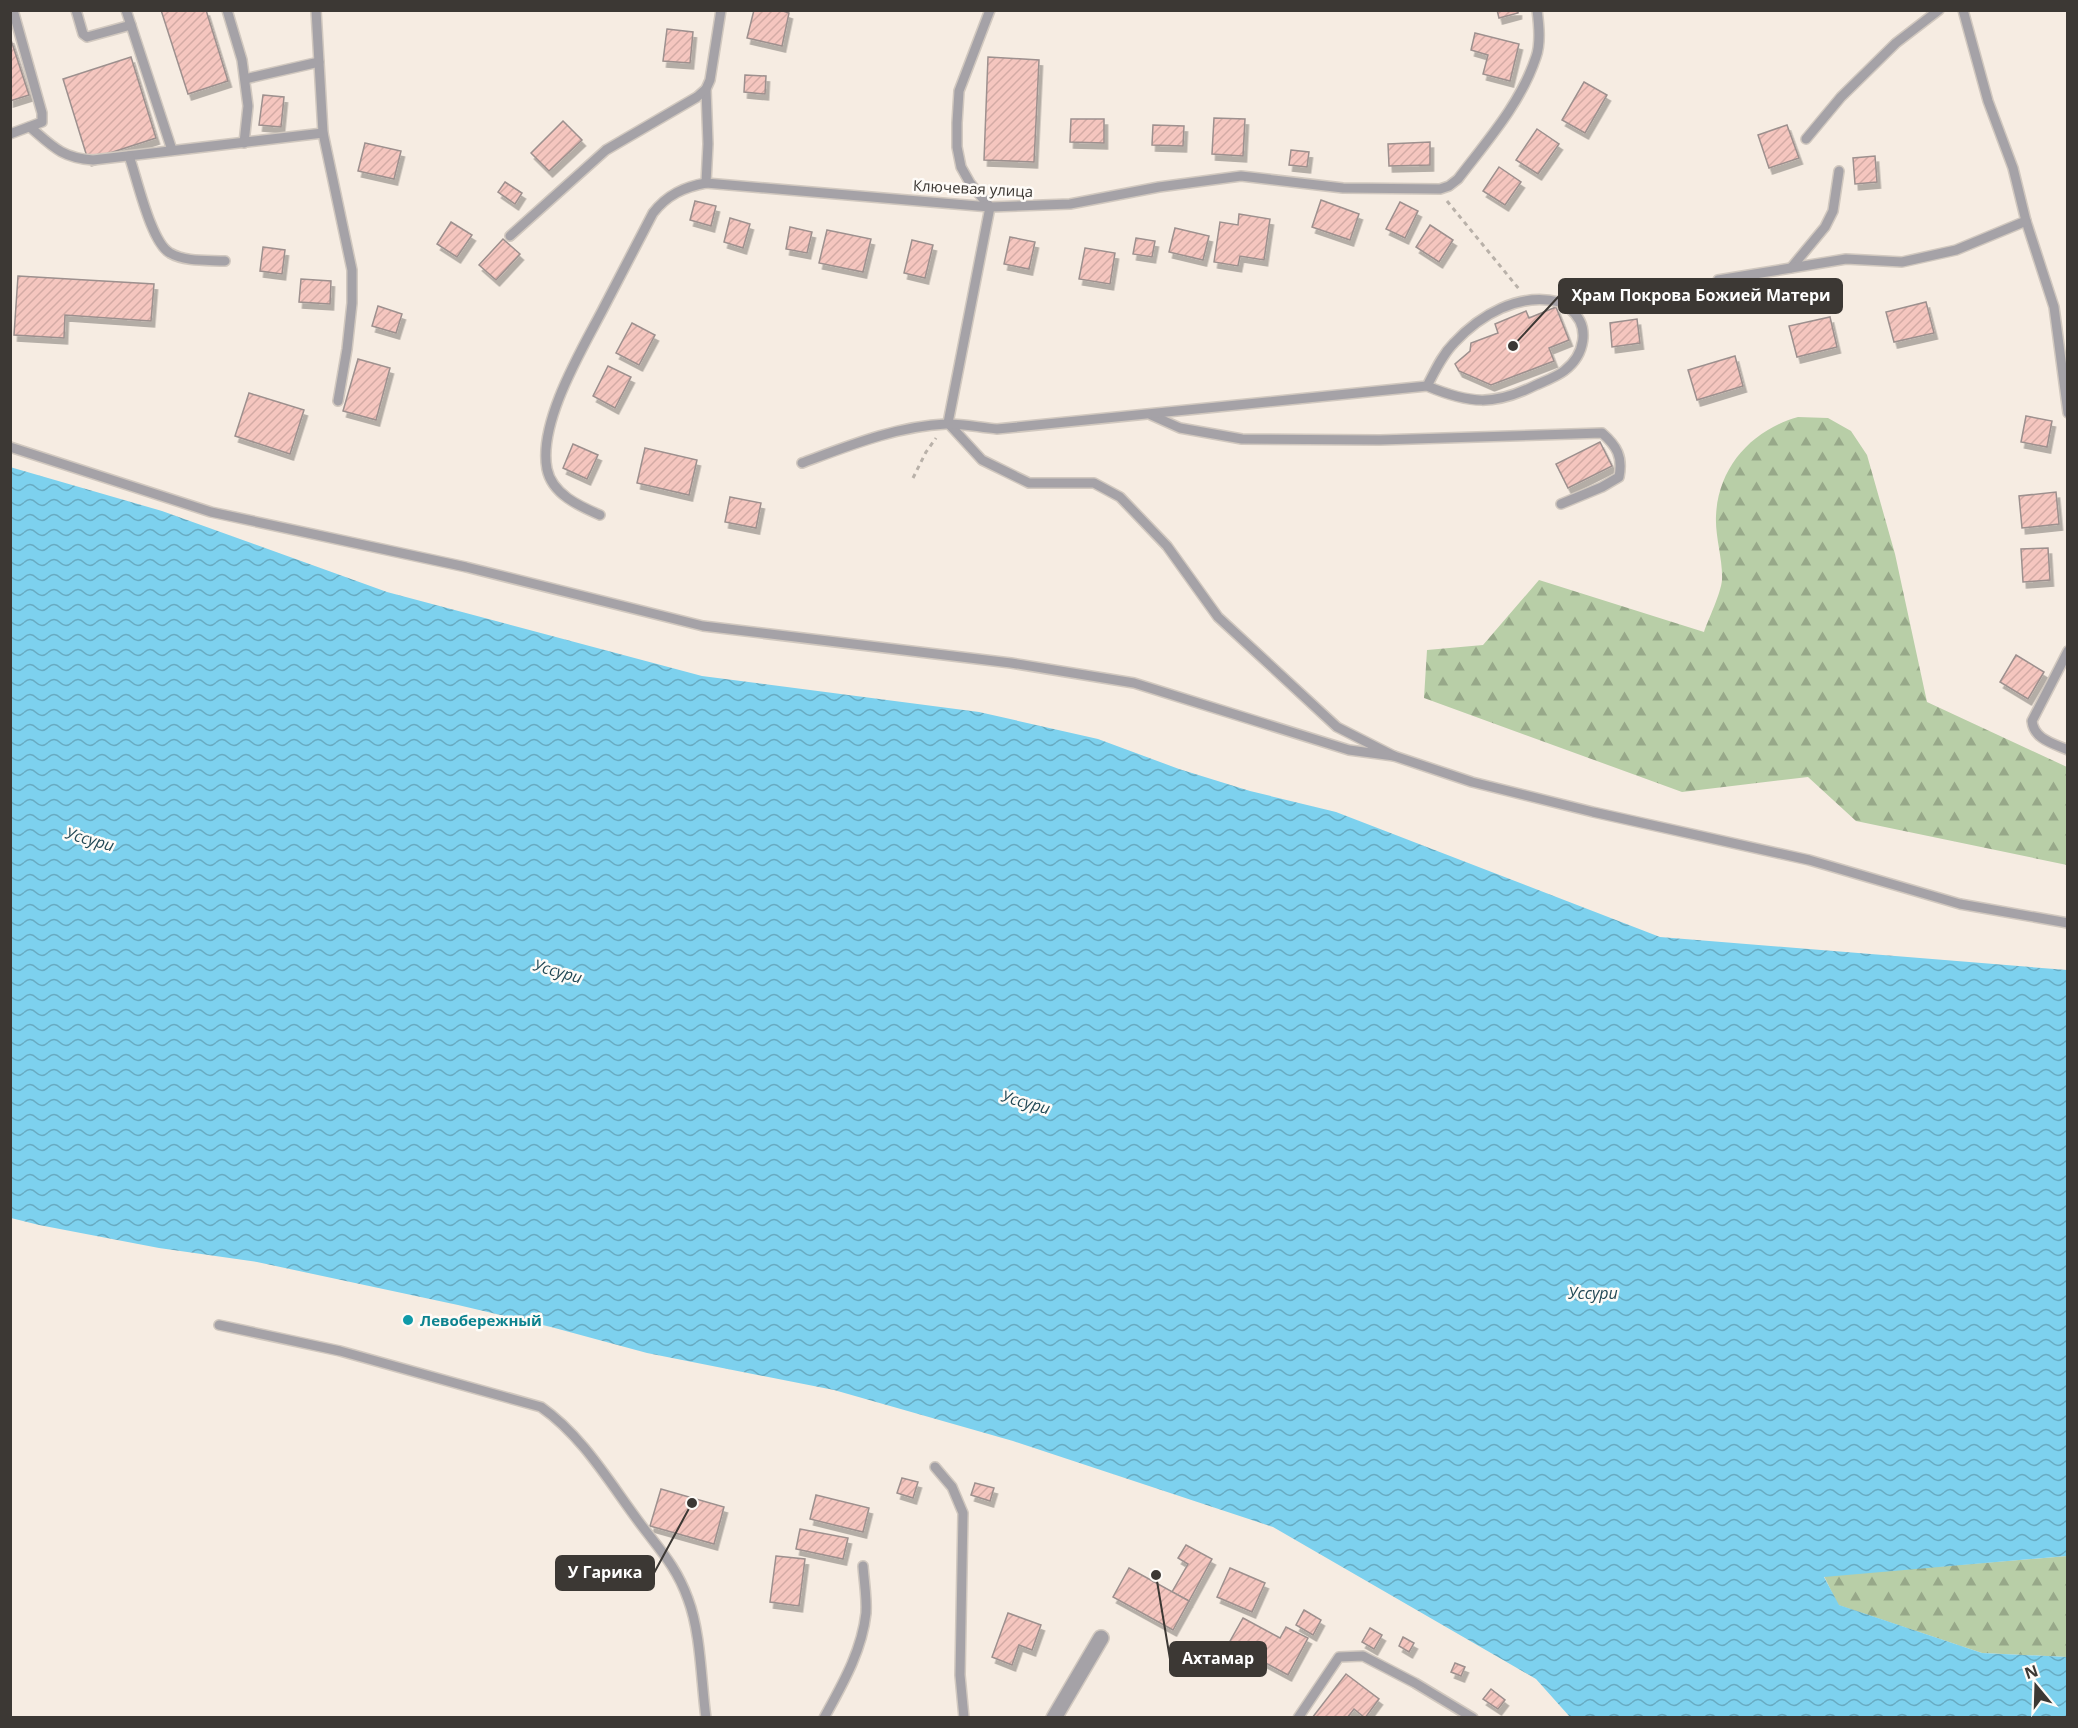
<svg xmlns="http://www.w3.org/2000/svg" width="2078" height="1728" viewBox="0 0 2078 1728" font-family="'Open Sans',sans-serif">
<style>
.forest{fill:url(#forest-firs)}
.water{fill:url(#water-waves)}
.building{fill:url(#building-hatch);stroke:#9d908e;stroke-width:1.5;filter:url(#shadow)}
.lines{fill:none;stroke-linecap:round;stroke-linejoin:round}
.service-casing{stroke:#d1c8bf;stroke-width:12}
.minor-casing{stroke:#d1c8bf;stroke-width:18}
.path{stroke:#b9b1a9;stroke-width:3;stroke-dasharray:4.5 4.5;stroke-linecap:butt}
.service{stroke:#a5a2a7;stroke-width:9}
.minor{stroke:#a5a2a7;stroke-width:15}
.culture-dot{fill:#0f9aa8;stroke:#fefbf7;stroke-width:2}
.labels{text-anchor:middle;dominant-baseline:central;stroke-width:5;stroke-linejoin:round;paint-order:stroke}
.street-label{font-size:15px;fill:#3c3834;stroke:#fefbf7}
.culture-label{font-size:15px;font-weight:bold;fill:#0d838f;stroke:#fefbf7;text-anchor:start}
.water-label{font-size:16px;font-style:italic;fill:#214855;stroke:#fefbf7}
.leader{fill:none;stroke:#3c3834;stroke-width:2}
.callout-dot{fill:#3c3834;stroke:#fefbf7;stroke-width:2}
.callout{fill:#3c3834;stroke:#3c3834;stroke-width:2}
.callout-label{font-size:16px;text-anchor:middle;font-weight:bold;fill:#fff}
</style>
<defs>
<pattern id="forest-firs" width="22" height="20" patternUnits="userSpaceOnUse" patternTransform="scale(1.5)"><rect width="22" height="20" fill="#b8cea7"/><path d="M5 1l3.5 6h-7zM16 11l3.5 6h-7z" fill="#97a889"/></pattern>
<pattern id="water-waves" width="16" height="10" patternUnits="userSpaceOnUse" patternTransform="scale(1.5)"><rect width="16" height="10" fill="#7dd1ee"/><path d="M0 5q4-4 8 0t8 0" fill="none" stroke="#68abc2"/></pattern>
<pattern id="building-hatch" width="6" height="6" patternUnits="userSpaceOnUse" patternTransform="scale(1.5)"><rect width="6" height="6" fill="#f5c6bf"/><path d="M-1 1l2-2M0 6l6-6M5 7l2-2" fill="none" stroke="#d3aba5"/></pattern>
<filter id="shadow"><feDropShadow dx="3.5" dy="6" stdDeviation="0" flood-color="#0004"/></filter>
</defs>
<rect width="100%" height="100%" fill="#f6ece2"/>
<g class="forest">
<path d="M1798,417L1828,418L1851,431L1867,455L1895,554L1927,702L2067,767V865L1856,821L1808,777L1682,792L1424,698L1427,650L1483,645L1539,580L1704,632C1708,620 1721,593 1722,580C1723,559 1715,537 1716,516C1718,467 1752,430 1798,417Z"/>
<polygon points="2067,1556 2067,1657 1982,1653 1838,1605 1824,1576"/>
</g>
<polygon class="water" points="10,467 162,511 387,592 702,676 979,712 1098,739 1179,769 1250,791 1336,812 1660,937 2067,970 2067,1556 1824,1577 1839,1605 1982,1653 2067,1657 2067,1717 1570,1717 1536,1679 1273,1527 1013,1441 834,1390 647,1353 551,1327 458,1305 257,1262 159,1248 39,1225 11,1218"/>
<g class="building">
<polygon points="161,10 206,10 228,81 188,94"/>
<polygon points="754,10 780,10 789,13 782,46 747,38"/>
<polygon points="1497,10 1518,10 1518,13 1499,18"/>
<polygon points="667,29 693,32 690,63 663,61"/>
<polygon points="1475,33 1519,44 1510,81 1483,74 1488,55 1471,50"/>
<polygon points="10,37 29,95 10,101"/>
<polygon points="131,57 156,138 88,160 63,79"/>
<polygon points="988,57 1039,60 1034,162 984,160"/>
<polygon points="745,75 766,76 765,94 744,92"/>
<polygon points="1584,82 1607,95 1585,133 1562,120"/>
<polygon points="263,95 284,97 281,127 259,125"/>
<polygon points="1214,118 1245,119 1243,156 1212,154"/>
<polygon points="1071,119 1104,119 1104,143 1070,142"/>
<polygon points="563,121 582,140 549,171 531,153"/>
<polygon points="1153,125 1184,126 1183,146 1152,145"/>
<polygon points="1787,125 1799,158 1769,168 1758,135"/>
<polygon points="1537,129 1559,144 1538,174 1516,160"/>
<polygon points="1430,142 1430,165 1389,166 1388,144"/>
<polygon points="365,143 401,151 394,179 358,171"/>
<polygon points="1291,150 1309,152 1307,167 1289,165"/>
<polygon points="1875,156 1877,182 1855,184 1853,158"/>
<polygon points="1499,167 1521,182 1505,205 1483,191"/>
<polygon points="505,182 522,193 515,204 498,192"/>
<polygon points="1321,200 1359,214 1350,240 1312,227"/>
<polygon points="695,201 716,206 711,226 690,220"/>
<polygon points="1400,202 1418,211 1405,238 1386,229"/>
<polygon points="1239,214 1270,219 1264,260 1240,256 1238,266 1214,262 1220,222 1238,225"/>
<polygon points="730,218 750,224 743,248 724,242"/>
<polygon points="451,222 472,235 457,257 437,244"/>
<polygon points="1430,225 1453,240 1439,262 1416,247"/>
<polygon points="790,227 812,232 807,253 786,249"/>
<polygon points="1175,228 1209,236 1203,260 1169,252"/>
<polygon points="827,230 871,239 863,272 819,263"/>
<polygon points="1010,237 1035,242 1029,269 1004,264"/>
<polygon points="1136,238 1155,241 1152,257 1133,254"/>
<polygon points="503,239 520,254 496,280 479,265"/>
<polygon points="912,240 933,245 925,278 904,273"/>
<polygon points="263,247 285,250 282,274 260,271"/>
<polygon points="1085,248 1115,253 1110,284 1079,279"/>
<polygon points="18,276 154,284 151,321 65,315 64,338 14,335"/>
<polygon points="301,279 331,281 330,304 299,302"/>
<polygon points="1926,302 1934,333 1894,342 1886,312"/>
<polygon points="378,306 402,314 396,333 372,326"/>
<polygon points="1556,307 1569,340 1549,348 1554,361 1491,385 1459,371 1455,364 1470,351 1471,343 1498,333 1495,324 1526,311 1529,318"/>
<polygon points="1830,317 1837,347 1797,357 1789,326"/>
<polygon points="1637,319 1640,343 1612,347 1610,323"/>
<polygon points="632,323 655,335 639,365 616,353"/>
<polygon points="1735,356 1743,386 1697,400 1688,370"/>
<polygon points="358,359 390,368 376,420 343,411"/>
<polygon points="608,366 631,377 615,408 593,396"/>
<polygon points="249,393 304,410 290,454 235,436"/>
<polygon points="2026,416 2052,421 2047,447 2021,442"/>
<polygon points="1600,442 1612,466 1568,488 1556,464"/>
<polygon points="573,444 598,455 587,479 563,468"/>
<polygon points="645,448 697,460 689,495 637,483"/>
<polygon points="2056,492 2059,524 2022,528 2019,496"/>
<polygon points="730,497 761,503 756,528 725,522"/>
<polygon points="2048,548 2050,580 2023,582 2021,549"/>
<polygon points="2016,655 2044,672 2028,699 2000,682"/>
<polygon points="902,1478 918,1482 913,1498 897,1493"/>
<polygon points="975,1483 994,1488 990,1501 971,1495"/>
<polygon points="661,1489 724,1507 714,1544 650,1526"/>
<polygon points="816,1495 869,1508 863,1532 810,1519"/>
<polygon points="800,1529 848,1538 843,1559 796,1549"/>
<polygon points="1186,1545 1212,1559 1189,1601 1172,1592 1188,1564 1178,1558"/>
<polygon points="776,1556 805,1559 799,1606 770,1602"/>
<polygon points="1129,1568 1189,1601 1173,1630 1113,1597"/>
<polygon points="1230,1568 1265,1583 1252,1612 1217,1597"/>
<polygon points="1304,1610 1321,1620 1313,1635 1296,1625"/>
<polygon points="1008,1613 1041,1625 1032,1650 1019,1645 1012,1665 992,1657"/>
<polygon points="1243,1618 1280,1638 1286,1627 1308,1638 1288,1675 1229,1643"/>
<polygon points="1370,1628 1382,1635 1374,1649 1362,1642"/>
<polygon points="1403,1637 1414,1643 1409,1652 1399,1646"/>
<polygon points="1455,1663 1465,1667 1461,1676 1451,1672"/>
<polygon points="1346,1674 1379,1699 1365,1718 1354,1709 1347,1718 1312,1718"/>
<polygon points="1491,1689 1505,1700 1498,1709 1483,1699"/>
</g>
<g class="lines">
<g class="service-casing">
<g id="service">
<polyline points="76,10 83,34 87,37 131,25"/>
<polyline points="126,10 172,150"/>
<polyline points="227,10 242,60 248,106 244,143"/>
<polyline points="316,10 323,133 352,270 352,303 347,349 338,401"/>
<polyline points="1963,10 1988,101 2013,168 2026,221 2054,307 2068,413"/>
<polyline points="245,79 319,62"/>
<polyline points="706,89 708,144 706,183"/>
<path d="M30,127C52,146 62,158 93,160L323,133"/>
<polyline points="10,134 42,122 42,113 13,10"/>
<polyline points="1806,139 1841,97 1896,43 1939,10"/>
<path d="M129,156C137,178 151,243 170,253C185,262 208,260 225,261"/>
<polyline points="510,236 606,150 697,97 706,89 710,80 721,10"/>
<polyline points="1791,268 1825,227 1833,211 1839,171"/>
<polyline points="1718,280 1846,259 1902,262 1956,250 2026,221"/>
<path d="M1151,415L1180,428L1242,439L1380,440L1602,433C1617,446 1623,457 1619,477L1602,487L1561,504"/>
<polyline points="948,423 982,460 1029,483 1094,483 1120,497 1167,546 1218,617 1337,727 1394,756 1472,782 1593,812 1809,860 1960,904 2068,923"/>
<polyline points="948,423 990,207 970,183 961,167 957,147 957,123 959,91 990,10"/>
<polyline points="10,447 211,512 466,567 703,626 1011,663 1134,683 1349,750 1394,756"/>
<path d="M802,463C848,446 897,426 946,424C960,423 982,428 997,429L1427,386C1470,404 1494,406 1536,385C1545,381 1556,377 1564,371C1585,355 1591,326 1570,309C1566,306 1563,303 1559,302C1519,292 1480,315 1454,343C1442,355 1435,371 1427,386"/>
<path d="M600,515C579,506 552,494 547,469C538,423 581,351 602,311C619,278 636,245 653,213C667,195 684,187 706,183L990,207L1070,204L1159,187L1241,176L1343,188L1440,189L1449,186L1458,179C1487,141 1521,103 1536,57C1541,43 1539,25 1537,10"/>
<path d="M2068,651L2032,721C2034,739 2052,743 2068,750"/>
<path d="M219,1325L340,1351L541,1407C583,1436 611,1485 642,1526C661,1551 677,1568 688,1599C701,1633 701,1681 706,1718"/>
<polyline points="935,1467 952,1487 963,1513 960,1675 964,1718"/>
<path d="M824,1718C842,1685 862,1651 866,1613C867,1598 864,1581 863,1566"/>
<polyline points="1298,1718 1339,1657 1363,1656 1415,1683 1473,1718"/>
</g>
</g>
<g class="minor-casing">
<polyline id="minor" points="1054,1718 1101,1638"/>
</g>
<g class="path">
<polyline points="1447,201 1519,289"/>
<polyline points="913,478 926,452 936,438"/>
</g>
<use href="#service" class="service"/>
<use href="#minor" class="minor"/>
</g>
<circle class="culture-dot" cx="408" cy="1320" r="6"/>
<g class="labels">
<g class="street-label">
<text transform="translate(973 188) rotate(3)">Ключевая улица</text>
</g>
<g class="culture-label">
<text x="420" y="1320">Левобережный</text>
</g>
<g class="water-label">
<text transform="translate(90 839) rotate(16)">Уссури</text>
<text transform="translate(558 971) rotate(16)">Уссури</text>
<text transform="translate(1026 1102) rotate(16)">Уссури</text>
<text x="1593" y="1293">Уссури</text>
</g>
</g>
<path class="leader" d="M1513 346L1559 296M692 1503L654 1573M1156 1575L1170 1659"/>
<g class="callout-dot">
<circle cx="1513" cy="346" r="6"/>
<circle cx="692" cy="1503" r="6"/>
<circle cx="1156" cy="1575" r="6"/>
</g>
<g class="callout">
<rect x="1559" y="279" width="283" height="34" rx="6"/>
<rect x="556" y="1556" width="98" height="34" rx="6"/>
<rect x="1170" y="1642" width="96" height="34" rx="6"/>
</g>
<g class="callout-label">
<text x="1701" y="301">Храм Покрова Божией Матери</text>
<text x="605" y="1578">У Гарика</text>
<text x="1218" y="1664">Ахтамар</text>
</g>
<rect width="2078" height="1728" fill="none" stroke="#3c3834" stroke-width="24"/>
<g transform="translate(2036 1686) rotate(341)" stroke="#fefbf7" stroke-width="4.5" paint-order="stroke">
<path d="M0-4.5L10 22L0 15L-10 22Z" fill="#3c3834"/>
<text y="-9" font-size="16" font-weight="bold" text-anchor="middle" fill="#3c3834">N</text>
</g>
</svg>
